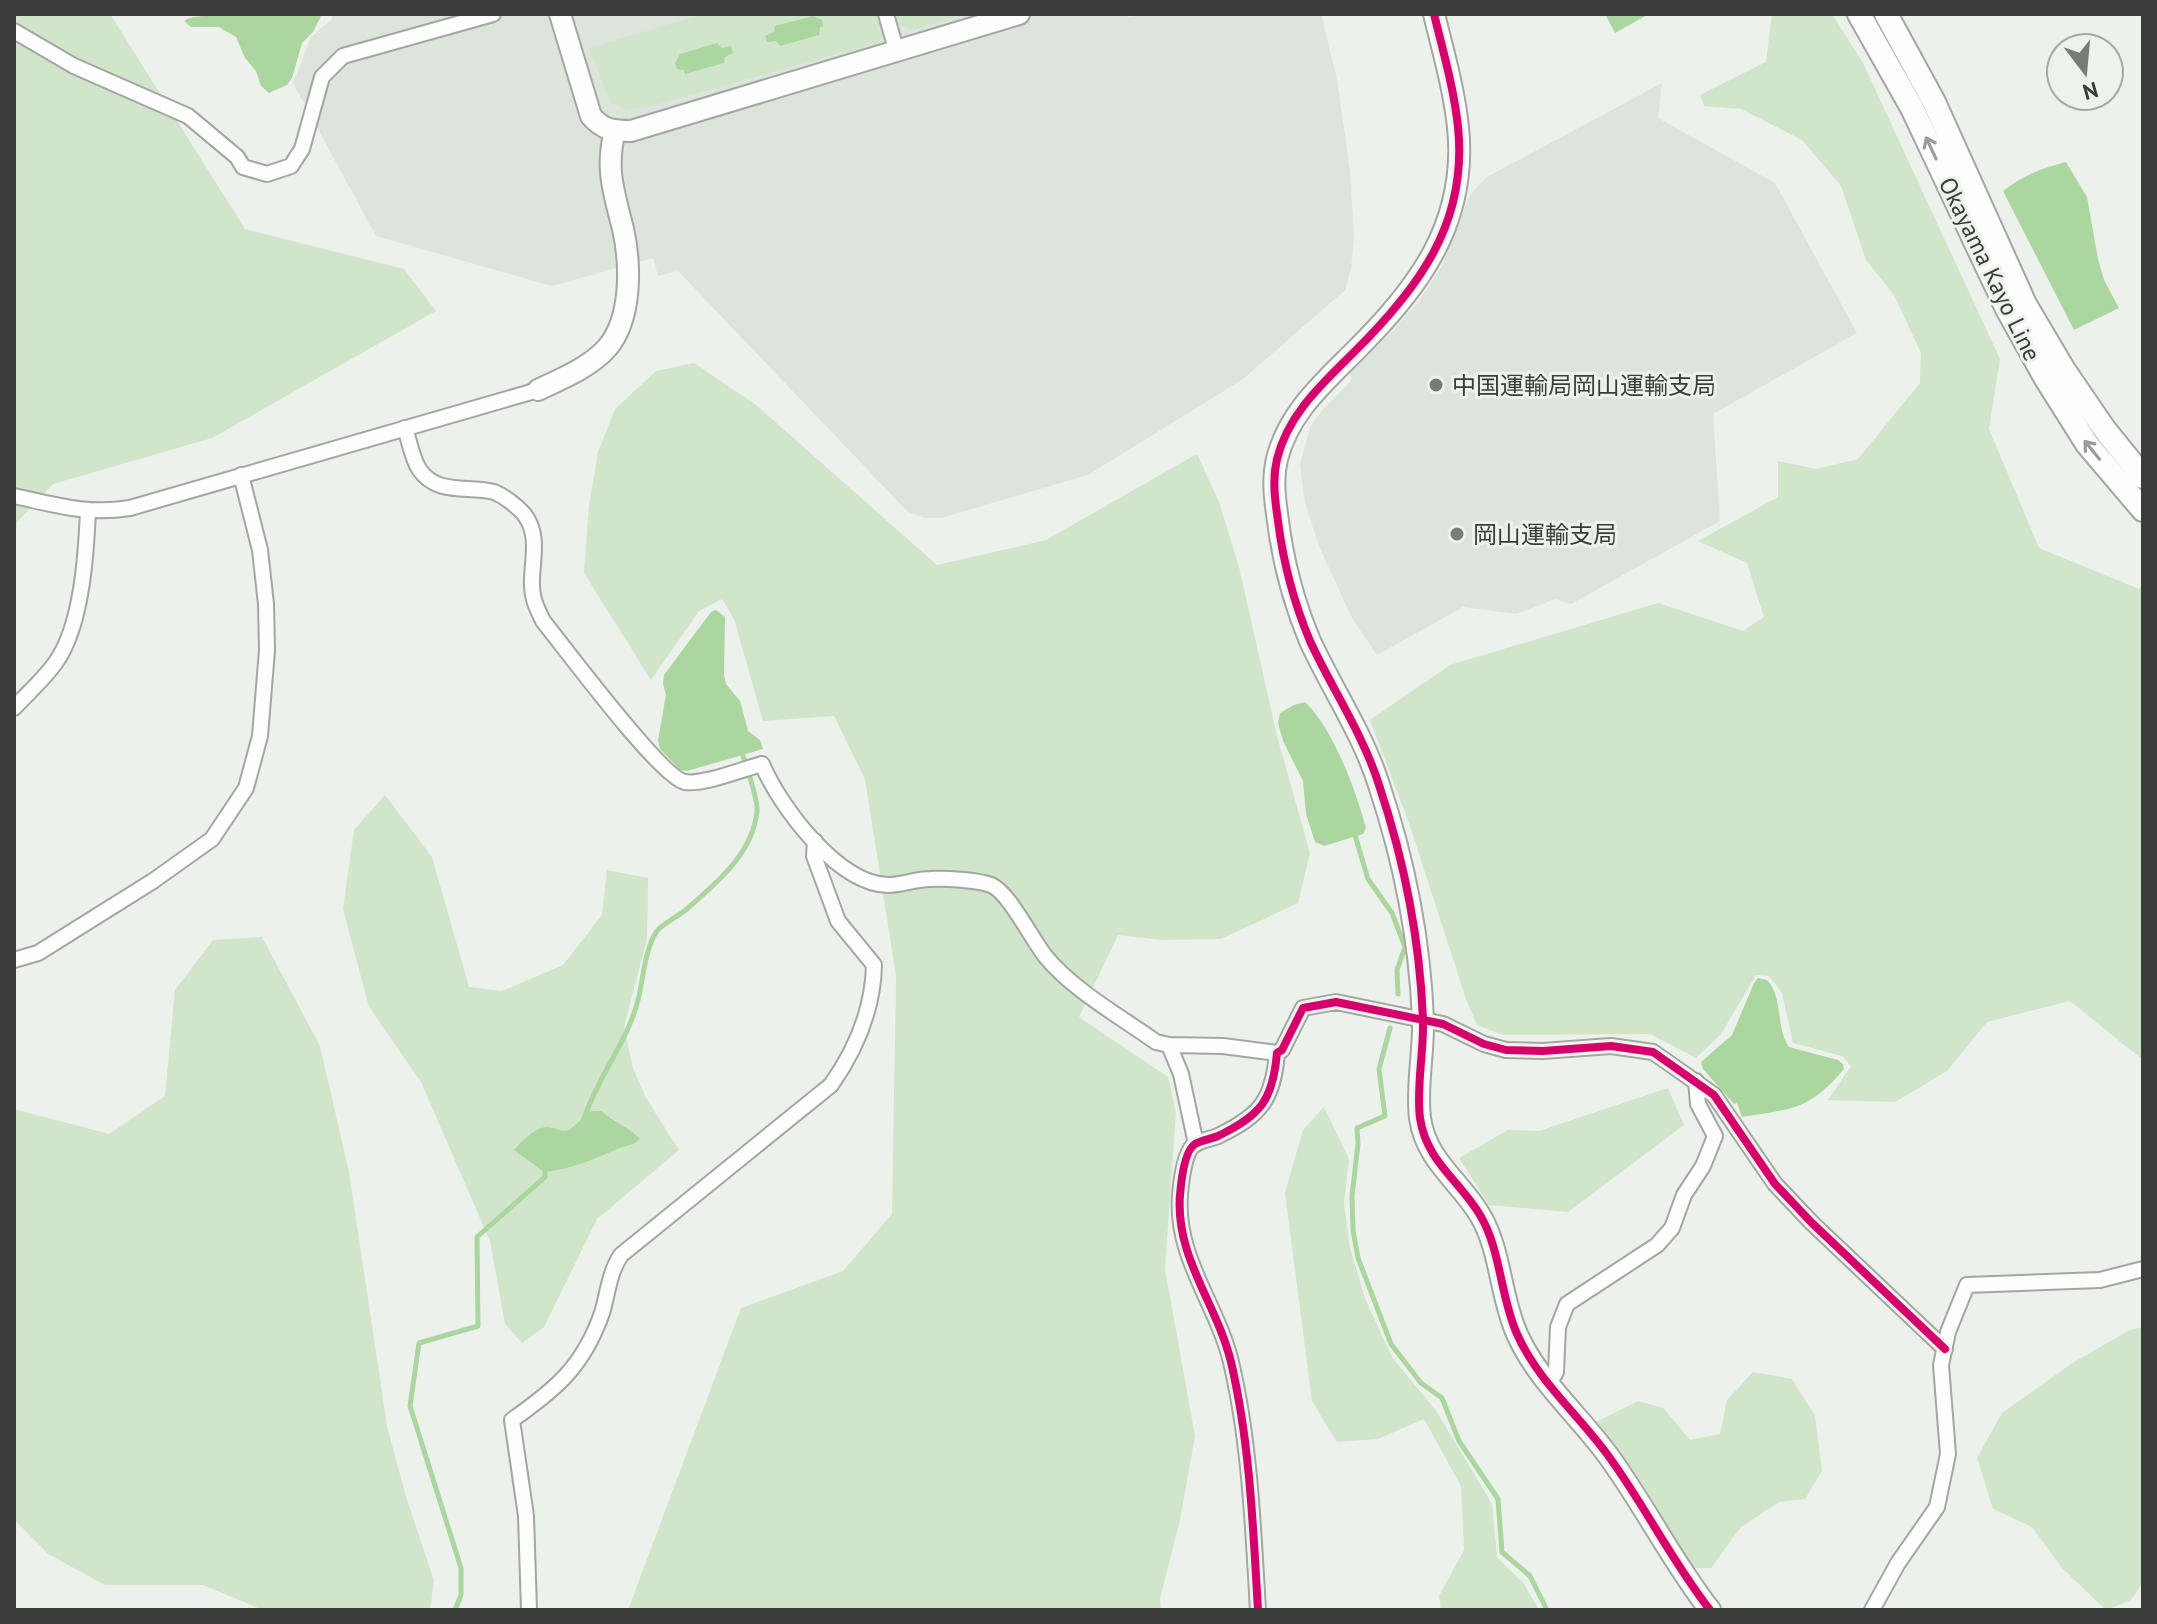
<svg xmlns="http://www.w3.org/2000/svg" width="2157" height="1624" viewBox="0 0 2157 1624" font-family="'PT Sans','Noto Sans JP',sans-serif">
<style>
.built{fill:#dde4db}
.green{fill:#d0e5ca}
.water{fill:#abd69f}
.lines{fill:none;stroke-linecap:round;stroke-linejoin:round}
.stream{stroke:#abd69f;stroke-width:5}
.street-casing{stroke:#a3a6a2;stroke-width:18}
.secondary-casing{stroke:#a3a6a2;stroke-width:24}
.primary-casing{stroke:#a3a6a2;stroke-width:26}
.street{stroke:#fcfdfc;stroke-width:14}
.secondary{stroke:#fcfdfc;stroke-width:20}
.primary{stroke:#fcfdfc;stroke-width:22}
.cycleway-casing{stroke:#ecf3ea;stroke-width:13}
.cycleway{stroke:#d6006c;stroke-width:8}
.oneway{stroke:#9a9c9a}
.poi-dot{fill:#787b77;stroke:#ecf3ea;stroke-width:3}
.labels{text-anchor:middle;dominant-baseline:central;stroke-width:6;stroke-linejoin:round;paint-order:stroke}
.street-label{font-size:24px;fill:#393c38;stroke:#ecf3ea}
.poi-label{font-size:24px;fill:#393c38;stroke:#ecf3ea;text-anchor:start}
</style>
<rect width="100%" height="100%" fill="#edf1ec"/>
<g class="built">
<polygon points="332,14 1128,14 1129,17 1147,14 1321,14 1337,79 1350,171 1354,237 1351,269 1345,290 1243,379 1088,475 941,518 924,518 908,512 678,271 658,276 653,258 552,286 376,236 293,83 311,37 332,19"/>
<polygon points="1662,83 1658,118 1775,183 1857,333 1713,414 1720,521 1571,604 1555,599 1516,614 1463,607 1377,655 1352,618 1319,546 1305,503 1300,465 1310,427 1323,409 1351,381 1350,372 1391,333 1419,301 1442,266 1470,195 1487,177"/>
</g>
<g class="green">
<polygon points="14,14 110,14 245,229 404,269 436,311 212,438 53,484 17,522 14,545"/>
<polygon points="704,14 878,14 884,32 877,43 647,107 625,109 610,102 589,48"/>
<polygon points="894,14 953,14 954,17 912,30 897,24"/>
<polygon points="1772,14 1832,14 1863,63 2000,359 1989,429 2039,548 2139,589 2143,584 2143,1060 2070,1001 1987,1022 1947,1071 1895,1102 1828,1100 1851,1066 1842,1056 1793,1043 1782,993 1769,976 1756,975 1721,1034 1696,1058 1650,1034 1503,1035 1477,1025 1466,999 1409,823 1370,720 1450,665 1658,603 1743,631 1764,617 1747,563 1698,541 1778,497 1778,461 1816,469 1858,459 1920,383 1921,353 1894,295 1866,260 1841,186 1802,140 1741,109 1704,106 1700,95 1766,62"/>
<polygon points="694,363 755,404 937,565 1046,540 1197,454 1219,502 1239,567 1277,736 1310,853 1298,903 1221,939 1161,940 1118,935 1079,1017 1168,1077 1176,1113 1165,1269 1195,1436 1180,1520 1160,1598 1161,1610 628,1610 741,1308 843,1271 892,1214 896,976 865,779 834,716 763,721 734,619 722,599 699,611 651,680 584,573 589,505 598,452 615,409 656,371"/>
<polygon points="385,795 432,857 469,987 502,991 563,965 602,915 607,870 648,878 647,939 624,1027 633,1068 646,1098 679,1150 597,1219 544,1327 522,1343 505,1324 490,1241 421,1082 369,1007 343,909 354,830"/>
<polygon points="262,937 320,1046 349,1172 387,1426 406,1497 434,1581 430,1610 263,1610 203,1585 105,1585 48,1554 14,1519 14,1109 109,1134 165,1096 175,990 213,940"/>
<polygon points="1668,1088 1684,1125 1568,1212 1489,1205 1459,1158 1508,1130 1539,1131"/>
<polygon points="1324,1107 1349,1159 1344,1203 1350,1248 1366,1301 1392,1357 1437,1412 1492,1504 1497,1557 1524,1584 1539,1610 1441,1610 1439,1596 1464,1550 1461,1486 1424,1419 1378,1439 1337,1442 1312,1401 1285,1193 1303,1130"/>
<polygon points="2143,1327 2143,1582 2131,1600 2106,1610 2063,1569 2032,1527 1993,1509 1977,1458 2002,1413 2074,1362 2130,1330"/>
<polygon points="1753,1372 1792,1379 1815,1416 1822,1471 1805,1499 1779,1502 1741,1527 1711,1568 1693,1568 1636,1474 1596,1422 1638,1401 1663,1408 1690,1440 1720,1434 1727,1400"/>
</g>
<g class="water">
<path d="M215,14H322L313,32L302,43L292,78L287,85L269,93L261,86L256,71L245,58L236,37L219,27H191L184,21C192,15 205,17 215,14Z"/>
<polygon points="1605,14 1649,14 1615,33"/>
<polygon points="813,16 822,20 823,26 820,28 819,35 780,46 776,41 767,42 765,36 774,32 775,26"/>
<polygon points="717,43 722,48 731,46 733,53 725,57 724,63 685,74 684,70 677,69 675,63 680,54"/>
<path d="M2066,162L2087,197L2098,259L2104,280L2119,308L2074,330L2003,191C2022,176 2042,168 2066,162Z"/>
<polygon points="716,610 725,617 724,675 726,684 740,701 748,731 760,740 763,749 687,771 680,770 660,749 658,740 666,695 663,684 664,675 711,612"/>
<path d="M1305,702C1333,728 1356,791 1366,828L1363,834L1324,846L1315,842L1306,814L1303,781L1283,741L1278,723L1280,713L1294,705Z"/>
<path d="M1758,978L1767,980C1784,998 1775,1027 1789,1047L1838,1060L1843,1064L1844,1069C1809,1110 1793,1109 1742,1117L1737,1103L1734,1104L1703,1069L1701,1062L1732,1035L1754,983Z"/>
<path d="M592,1111H601C613,1122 629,1127 640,1139C633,1146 626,1145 617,1149C589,1161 575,1168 544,1172L514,1150C523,1141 533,1128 547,1127C553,1127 560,1131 566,1131C572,1130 584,1115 592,1111Z"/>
</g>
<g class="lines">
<g class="stream">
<polyline points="1354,832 1368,879 1392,913 1405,947 1397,970 1398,994"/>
<polyline points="1390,1028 1379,1069 1385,1116 1357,1128 1358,1144 1352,1196 1353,1230 1358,1258 1391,1344 1421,1383 1442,1398 1459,1441 1498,1499 1502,1552 1530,1576 1547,1610"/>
<path d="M584,1119C598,1075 629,1041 639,996C643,977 646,946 657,931C662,924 679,916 687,909C716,883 753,854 757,811C758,797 746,767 742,752"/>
<polyline points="455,1610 461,1595 461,1568 410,1406 419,1343 478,1326 477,1237 545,1177 545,1166"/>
</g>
<g class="street-casing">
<g id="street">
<polyline points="886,14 897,53"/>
<polyline points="14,31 74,66 188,116 237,157 243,167 267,174 291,166 302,149 322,77 343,56 493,14"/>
<path d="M405,428C409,440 412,458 419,469C437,496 468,485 494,492C504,496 517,506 524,514C541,536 531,562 532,586C532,600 538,610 543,621C565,648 661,778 685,782C704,785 743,769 762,764C780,807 838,884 888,885C902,885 916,879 930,879C944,878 978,880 991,885C1009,892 1032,940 1046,957C1073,990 1121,1017 1156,1042L1169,1045L1223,1046L1277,1053"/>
<path d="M14,496C56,505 87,515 130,508L538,390"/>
<path d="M14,708C28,693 45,678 56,662C82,625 86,555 88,511"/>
<polyline points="14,960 38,953 153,881 212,839 246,788 260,736 267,650 266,604 260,550 241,475"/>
<polyline points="1169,1045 1181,1074 1196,1144"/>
<polyline points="1548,1385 1556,1372 1558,1327 1567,1304 1657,1245 1672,1228 1684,1195 1703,1166 1715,1136 1698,1104 1696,1081"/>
<path d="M529,1610L526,1516L512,1420C556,1389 583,1367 602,1313C608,1293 609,1273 621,1255L831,1085C857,1048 873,1009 874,965L838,921L814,856L815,841"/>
<path d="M1258,1610C1253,1527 1250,1443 1231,1362C1217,1304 1175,1257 1180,1195C1181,1183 1184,1151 1195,1144C1202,1140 1211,1139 1218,1136C1261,1115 1273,1100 1277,1053L1282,1050L1303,1008L1336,1002L1443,1024L1484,1044L1506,1050L1543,1051L1611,1046L1653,1052L1714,1095L1775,1184L1812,1223L1945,1349"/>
<polyline points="1872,1610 1898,1563 1937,1507 1948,1454 1941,1365 1948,1332 1967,1285 2100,1280 2143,1269"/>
</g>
</g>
<g class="secondary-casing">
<g id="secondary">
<path d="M560,14L591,116C603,130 613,131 631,131L1019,14"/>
<path d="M1434,14C1443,51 1454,89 1458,127C1468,223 1418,289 1354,352C1322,384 1288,414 1277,459C1272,480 1275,500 1278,521C1283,561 1294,603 1310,641C1332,689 1363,734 1379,785C1404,860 1420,942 1423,1020C1424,1052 1416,1087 1420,1118C1426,1161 1460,1181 1480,1215C1501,1250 1500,1296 1517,1334C1538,1381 1577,1413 1607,1454C1644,1504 1671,1560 1710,1610"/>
<path d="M538,390C561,379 589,368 607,348C632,319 631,265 623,229C614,193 605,168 615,131"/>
</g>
</g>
<g class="primary-casing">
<g id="primary">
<polyline points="1859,14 1912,108 2007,309 2046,379 2087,444 2143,510"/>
<polyline points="1886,14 1934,102 2025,304 2064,370 2105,430 2143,477"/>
</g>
</g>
<use href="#street" class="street"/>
<use href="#secondary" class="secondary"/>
<use href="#primary" class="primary"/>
<g class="cycleway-casing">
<g id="cycleway">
<path d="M1434,14C1443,51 1454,89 1458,127C1468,223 1418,289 1354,352C1322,384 1288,414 1277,459C1272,480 1275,500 1278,521C1283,561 1294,603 1310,641C1332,689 1363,734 1379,785C1404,860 1420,942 1423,1020C1424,1052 1416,1087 1420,1118C1426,1161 1460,1181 1480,1215C1501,1250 1500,1296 1517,1334C1538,1381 1577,1413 1607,1454C1644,1504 1671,1560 1710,1610"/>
<path d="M1258,1610C1253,1527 1250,1443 1231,1362C1217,1304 1175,1257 1180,1195C1181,1183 1184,1151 1195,1144C1202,1140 1211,1139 1218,1136C1261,1115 1273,1100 1277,1053L1282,1050L1303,1008L1336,1002L1443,1024L1484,1044L1506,1050L1543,1051L1611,1046L1653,1052L1714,1095L1775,1184L1812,1223L1945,1349"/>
</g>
</g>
<use href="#cycleway" class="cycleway"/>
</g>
<defs><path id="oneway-shaft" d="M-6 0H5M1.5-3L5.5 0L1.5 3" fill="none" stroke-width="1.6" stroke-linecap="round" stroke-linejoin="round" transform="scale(2)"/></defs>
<g class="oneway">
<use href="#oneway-shaft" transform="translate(1931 148) rotate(-115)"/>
<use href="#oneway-shaft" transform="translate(2092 450) rotate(-129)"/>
</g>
<g class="poi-dot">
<circle cx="1436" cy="385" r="8"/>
<circle cx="1457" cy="534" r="8"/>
</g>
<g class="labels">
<g class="street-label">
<text transform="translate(1990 269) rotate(64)">Okayama Kayo Line</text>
</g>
<g class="poi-label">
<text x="1452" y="385">中国運輸局岡山運輸支局</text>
<text x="1473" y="534">岡山運輸支局</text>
</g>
</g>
<rect width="2157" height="1624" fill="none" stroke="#393c38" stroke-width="32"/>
<g transform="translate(2085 72) rotate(164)"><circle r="38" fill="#ecf3ea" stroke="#a4aaa3" stroke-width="2"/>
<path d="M0-6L14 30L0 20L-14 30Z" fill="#787b77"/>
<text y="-12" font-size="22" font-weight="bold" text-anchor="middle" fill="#393c38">N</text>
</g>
</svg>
